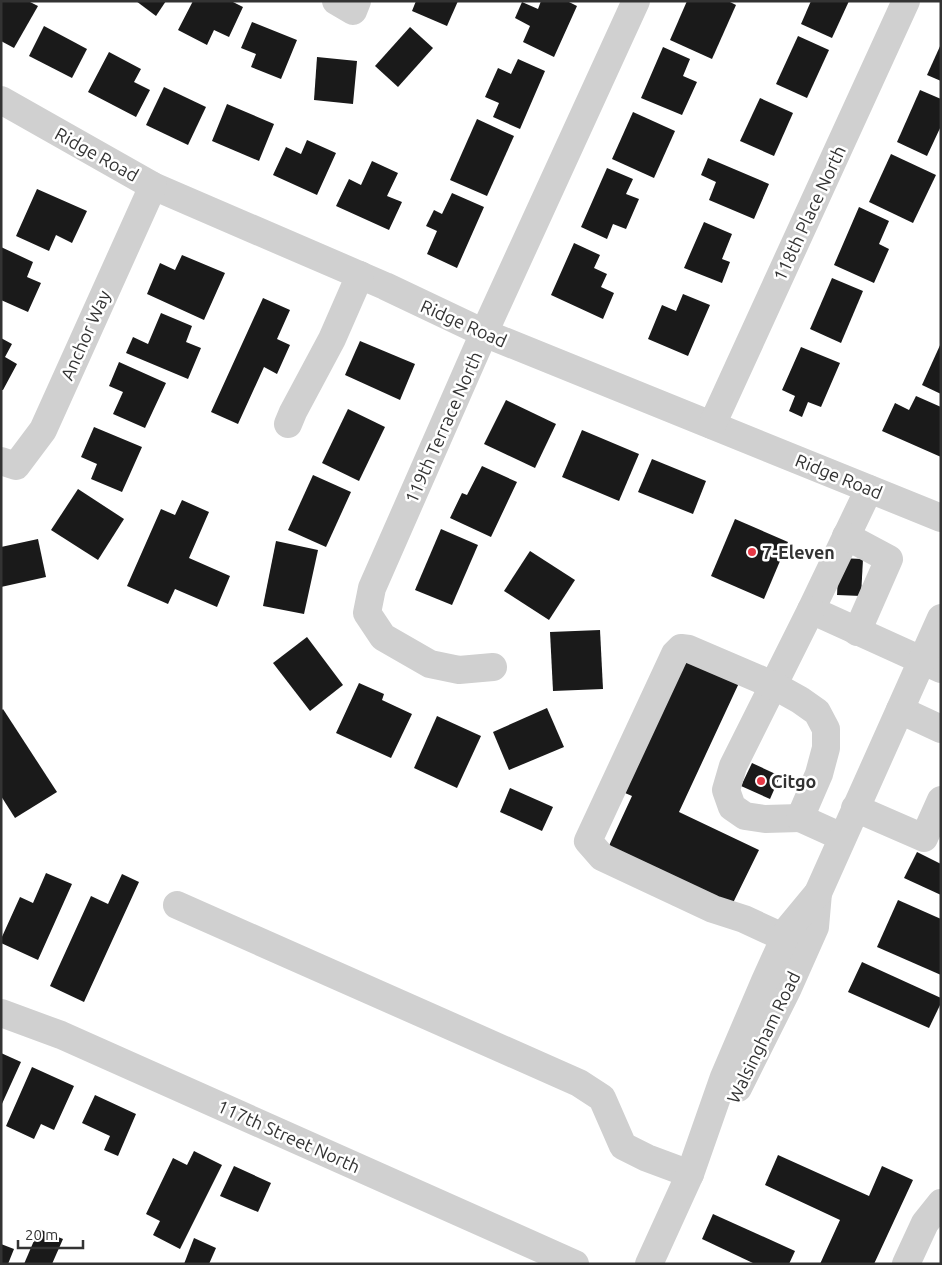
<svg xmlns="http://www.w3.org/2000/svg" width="942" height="1265" viewBox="0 0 942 1265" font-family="Ubuntu,sans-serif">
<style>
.building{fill:#1a1a1a}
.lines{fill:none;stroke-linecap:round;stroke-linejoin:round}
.minor{stroke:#d0d0d0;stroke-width:28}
.poi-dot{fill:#e63946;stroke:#fff;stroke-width:2}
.labels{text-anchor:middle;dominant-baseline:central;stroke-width:5;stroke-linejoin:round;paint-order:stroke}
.street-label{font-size:18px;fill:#333;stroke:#fff}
.poi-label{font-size:18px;font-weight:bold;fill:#333;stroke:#fff;text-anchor:start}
</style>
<rect width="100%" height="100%" fill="#fff"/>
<g class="building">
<polygon points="1,1 28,1 38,6 14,48 1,41"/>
<polygon points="136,1 166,1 156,16"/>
<polygon points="193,1 231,1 243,7 229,37 214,30 207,45 178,30"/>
<polygon points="416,1 458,1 447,26 412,11"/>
<polygon points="541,1 567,1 577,6 554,57 523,42 530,26 515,18 522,2 538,9"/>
<polygon points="687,1 728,1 736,5 712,59 670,40"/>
<polygon points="811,1 849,1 832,38 801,24"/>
<polygon points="252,22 297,40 281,79 251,67 256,54 241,48"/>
<polygon points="44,26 87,49 72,78 29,56"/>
<polygon points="410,27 433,48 398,87 375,66"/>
<polygon points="798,36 829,50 807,98 776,84"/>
<polygon points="941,44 941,81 927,75"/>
<polygon points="663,47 690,59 683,76 697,82 682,115 641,98"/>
<polygon points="109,52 141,69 134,82 150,90 136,117 88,92"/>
<polygon points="317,57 357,61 353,104 314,100"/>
<polygon points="518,59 545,71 520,129 493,117 499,103 485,97 498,68 511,74"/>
<polygon points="164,87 206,107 188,145 146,125"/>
<polygon points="920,90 941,99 941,126 927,156 897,142"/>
<polygon points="760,98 793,113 774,156 740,141"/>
<polygon points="227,104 274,124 259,161 212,141"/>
<polygon points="633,112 675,131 654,178 612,159"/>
<polygon points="477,119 514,136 487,196 450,180"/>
<polygon points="307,140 336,153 317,195 273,175 286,147 301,154"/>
<polygon points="891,154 936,175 913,223 869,202"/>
<polygon points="708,158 769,184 754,219 709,200 716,182 701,175"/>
<polygon points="372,161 398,173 387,196 402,202 389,230 336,206 349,179 361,185"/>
<polygon points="607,168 633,179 626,194 639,199 626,229 613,224 607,239 581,227"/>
<polygon points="37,189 87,211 72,243 56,235 49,251 16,236"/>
<polygon points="452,193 484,207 457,268 427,254 437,231 426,226 434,210 442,214"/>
<polygon points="859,207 889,221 879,244 889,249 874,283 834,265"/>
<polygon points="704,222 732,234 722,259 730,262 722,283 684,268"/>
<polygon points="574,243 600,255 594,268 607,274 601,287 614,293 603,319 551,295"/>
<polygon points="1,247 33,262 27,277 41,283 28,312 1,300"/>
<polygon points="182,255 225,273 204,320 147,294 160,263 175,270"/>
<polygon points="832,278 863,291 841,343 810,329"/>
<polygon points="683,294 710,305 688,356 648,339 662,305 676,311"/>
<polygon points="263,298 290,310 277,339 290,345 277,374 264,367 238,424 211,412"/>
<polygon points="161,313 192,326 186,342 201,348 188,379 126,353 133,337 148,344"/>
<polygon points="1,338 12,344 5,357 17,364 3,390 1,390"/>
<polygon points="360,341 415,364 400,400 345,375"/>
<polygon points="941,343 941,394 922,385"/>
<polygon points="801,347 840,363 821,407 808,402 802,417 789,411 795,396 782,390"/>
<polygon points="119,362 166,383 145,428 113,414 123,392 109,386"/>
<polygon points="916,396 941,407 941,457 882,431 895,403 909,410"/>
<polygon points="506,400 556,424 535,468 484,444"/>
<polygon points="348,409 385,427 359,481 322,463"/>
<polygon points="94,427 142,447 122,492 91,479 97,464 81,457"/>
<polygon points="582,430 639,454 619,501 562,477"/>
<polygon points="652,459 706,481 693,514 638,492"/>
<polygon points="482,466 517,482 491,537 450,518 462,493 467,495"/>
<polygon points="313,475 351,492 326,547 288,530"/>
<polygon points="78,489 124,519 98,560 51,530"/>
<polygon points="182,500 209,512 189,558 230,576 217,607 175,589 168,604 127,586 161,509 175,515"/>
<polygon points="735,519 788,542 764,599 711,576"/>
<polygon points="441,529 478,545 452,605 415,590"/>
<polygon points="38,539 46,577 1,587 1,547"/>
<polygon points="276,541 318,550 304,614 263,606"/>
<polygon points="530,551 575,580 549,620 504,591"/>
<polygon points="839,558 863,559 861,596 837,595"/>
<polygon points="600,630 603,689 553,691 550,632"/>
<polygon points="307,637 343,685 310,711 273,663"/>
<polygon points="687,658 739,683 679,812 759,850 731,907 607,850 632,796 625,793"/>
<polygon points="359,683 384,694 382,700 412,714 391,758 336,733"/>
<polygon points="547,708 564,747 509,770 493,732"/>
<polygon points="3,709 57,792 15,818 1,796 1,711"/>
<polygon points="437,716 481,736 457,788 414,768"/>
<polygon points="752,763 780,776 770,799 741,786"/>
<polygon points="510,788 553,807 542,831 500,812"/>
<polygon points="917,852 941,864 941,895 904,878"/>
<polygon points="46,873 72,884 38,960 1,943 1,939 20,897 33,903"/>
<polygon points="122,874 139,882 84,1002 50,986 91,896 108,904"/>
<polygon points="898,900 941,919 941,975 877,947"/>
<polygon points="862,962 941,998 941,1003 929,1028 848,992"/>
<polygon points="1,1053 21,1062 1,1106"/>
<polygon points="32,1067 74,1086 54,1130 41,1124 34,1139 6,1126"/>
<polygon points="95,1095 136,1114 118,1156 104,1150 110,1136 82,1123"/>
<polygon points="194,1151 222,1165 180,1249 153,1235 160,1221 146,1214 173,1158 187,1165"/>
<polygon points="778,1155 869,1196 882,1166 913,1180 874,1264 820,1264 840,1220 765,1185"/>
<polygon points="234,1166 271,1183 258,1212 220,1196"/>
<polygon points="713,1214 795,1251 789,1264 755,1264 702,1239"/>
<polygon points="39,1229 63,1239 52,1264 24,1264"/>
<polygon points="194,1238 216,1248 209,1264 184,1264"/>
<polygon points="1,1244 14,1249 8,1264 1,1264"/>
</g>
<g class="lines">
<g class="minor">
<polyline points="336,1 353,11 357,1"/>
<polyline points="1,100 153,186 385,286 484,333 941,518"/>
<polyline points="288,424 293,412 332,339 360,275"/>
<polyline points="712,425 906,1"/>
<polyline points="1,461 16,466 43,430 153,186"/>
<polyline points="869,489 811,610 941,669"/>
<polyline points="846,536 889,559 857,632"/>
<polyline points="493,667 459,670 430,664 383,637 367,613 372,588 484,333 636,1"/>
<polyline points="900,710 941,729"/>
<polyline points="855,808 924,838 941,800"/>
<polyline points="800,818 765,819 745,816 732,807 726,790 733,766 811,610"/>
<polyline points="177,905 579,1083 602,1098 623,1146 647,1158 690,1174"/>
<polyline points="785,938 744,919 713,909 602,857 588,841 675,654 681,648 689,649 773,685 800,700 817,712 826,729 826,748 819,774 800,818 842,837"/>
<polyline points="1,1013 61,1035 575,1264"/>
<polyline points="738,1088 787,990 815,927 818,893"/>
<polyline points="649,1264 690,1174 724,1077 765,981 789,928 818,893 941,618"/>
<polyline points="906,1264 925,1223 941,1203"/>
</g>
</g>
<g class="poi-dot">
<circle cx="752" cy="552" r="5"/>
<circle cx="761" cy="781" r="5"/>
</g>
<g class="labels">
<g class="street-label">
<text transform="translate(97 154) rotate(29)">Ridge Road</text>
<text transform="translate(809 213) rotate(-65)">118th Place North</text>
<text transform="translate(464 323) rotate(24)">Ridge Road</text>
<text transform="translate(85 335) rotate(-66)">Anchor Way</text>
<text transform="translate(443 427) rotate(-66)">119th Terrace North</text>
<text transform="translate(839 476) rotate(22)">Ridge Road</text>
<text transform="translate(763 1037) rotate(-64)">Walsingham Road</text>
<text transform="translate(289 1136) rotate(24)">117th Street North</text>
</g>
<g class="poi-label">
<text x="762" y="552">7-Eleven</text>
<text x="771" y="781">Citgo</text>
</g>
</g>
<rect width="942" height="1265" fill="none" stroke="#333333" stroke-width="5"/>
<path d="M18 1240v8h65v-8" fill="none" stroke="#333333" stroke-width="2.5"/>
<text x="25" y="1240" font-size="15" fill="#333333" stroke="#ffffff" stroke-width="4" paint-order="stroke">20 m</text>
</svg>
